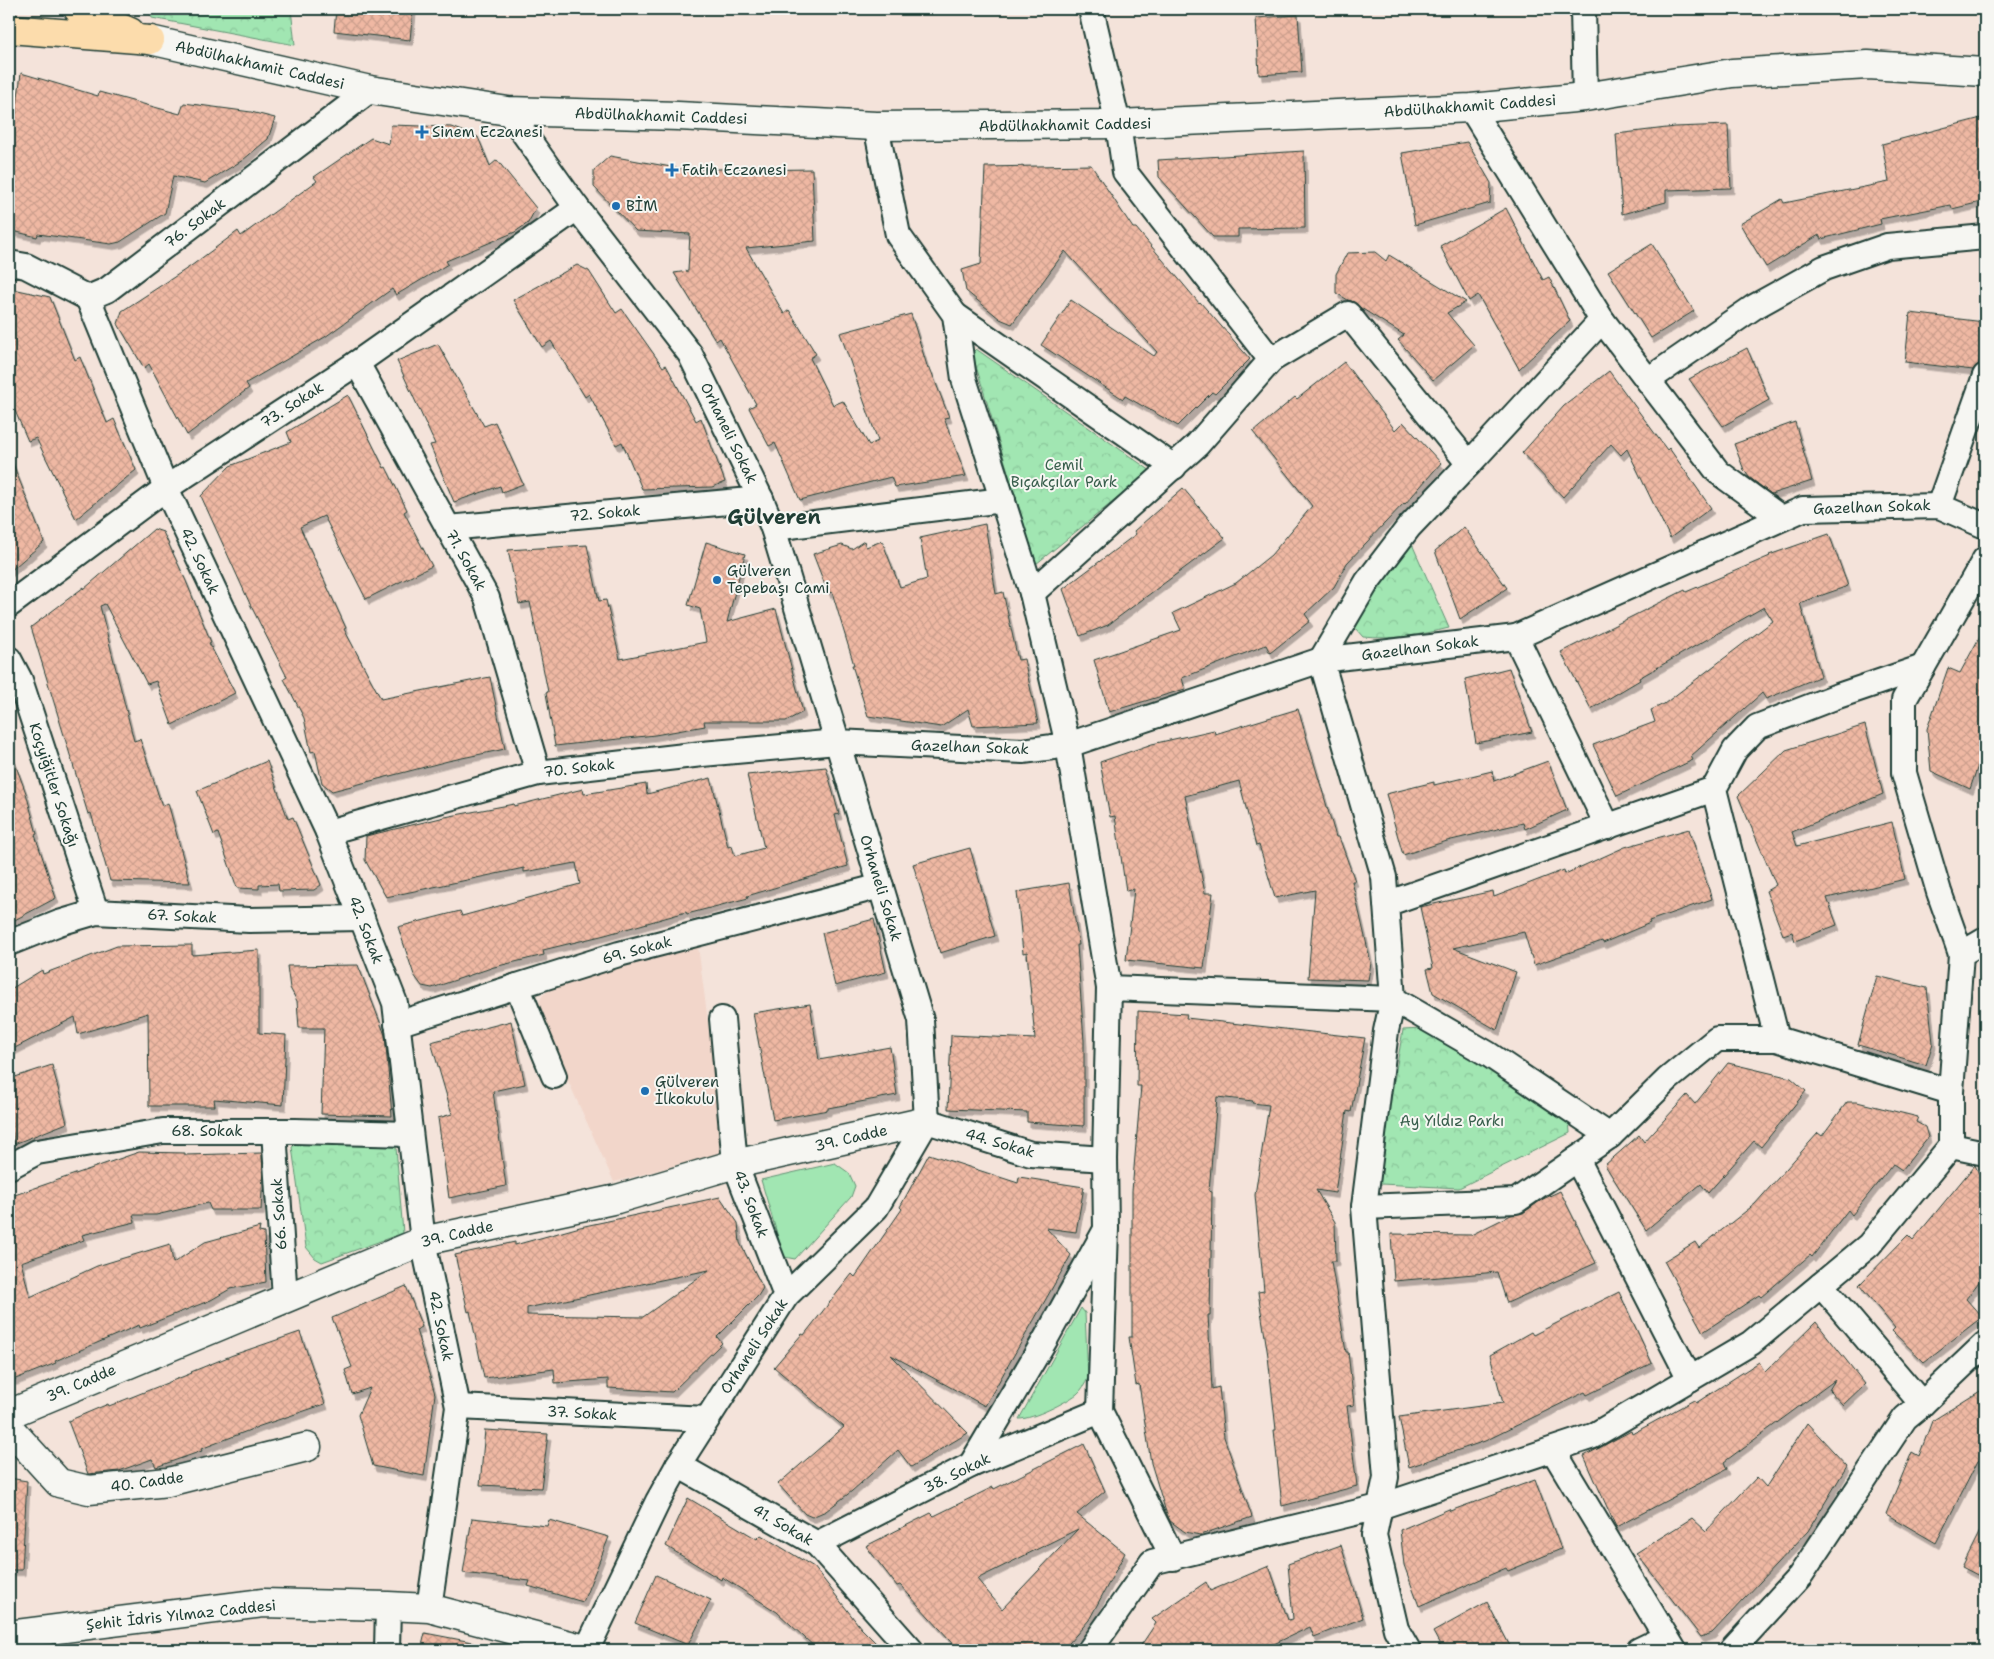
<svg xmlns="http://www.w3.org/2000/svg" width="1994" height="1659" viewBox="0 0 1994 1659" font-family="'Shantell Sans',sans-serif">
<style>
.built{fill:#f2d6ca}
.grass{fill:#a1e6b2;stroke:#609273}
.forest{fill:url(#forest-crowns);stroke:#609273}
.building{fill:url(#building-cross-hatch);stroke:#1f3d34;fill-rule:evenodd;filter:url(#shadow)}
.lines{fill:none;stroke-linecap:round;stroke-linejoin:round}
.street-casing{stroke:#1f3d34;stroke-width:28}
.secondary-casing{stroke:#1f3d34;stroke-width:31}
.primary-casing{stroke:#1f3d34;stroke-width:31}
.street{stroke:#f6f6f2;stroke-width:24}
.secondary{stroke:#f6f6f2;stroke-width:28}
.primary{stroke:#fcdcac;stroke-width:28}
.poi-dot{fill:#1f6fb2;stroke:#f6f6f2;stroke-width:2}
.labels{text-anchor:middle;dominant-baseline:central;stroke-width:4;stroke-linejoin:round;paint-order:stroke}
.street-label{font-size:15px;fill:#1f3d34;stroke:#f6f6f2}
.poi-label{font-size:15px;fill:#1f3d34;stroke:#f6f6f2;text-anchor:start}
.park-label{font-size:15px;fill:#395f4d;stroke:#f6f6f2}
.district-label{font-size:20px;font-weight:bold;fill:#1f3d34;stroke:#f6f6f2}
</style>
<defs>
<pattern id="forest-crowns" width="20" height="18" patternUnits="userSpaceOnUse" patternTransform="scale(1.25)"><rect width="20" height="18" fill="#a1e6b2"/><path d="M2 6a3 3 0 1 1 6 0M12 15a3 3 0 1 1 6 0" fill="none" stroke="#8ac69a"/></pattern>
<pattern id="building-cross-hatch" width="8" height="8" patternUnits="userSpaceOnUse" patternTransform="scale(1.25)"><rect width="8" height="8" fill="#efb8a3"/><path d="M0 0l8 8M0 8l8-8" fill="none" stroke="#cc9f8d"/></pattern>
<filter id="shadow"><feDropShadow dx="3" dy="5.5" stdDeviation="0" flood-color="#0004"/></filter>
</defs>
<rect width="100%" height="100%" fill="#f4e3da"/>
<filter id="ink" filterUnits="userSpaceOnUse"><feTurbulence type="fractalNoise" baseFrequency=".02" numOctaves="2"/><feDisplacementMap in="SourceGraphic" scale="10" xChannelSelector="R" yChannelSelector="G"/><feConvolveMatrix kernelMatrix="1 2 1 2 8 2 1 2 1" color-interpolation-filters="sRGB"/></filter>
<g filter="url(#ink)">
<polygon class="built" points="698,946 725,1152 614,1182 545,1030 538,1006 542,996 554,985 627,960"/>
<g class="grass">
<polygon points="835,1163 849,1173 855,1186 851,1197 795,1259 784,1257 761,1180"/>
<path d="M1081,1308L1085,1313L1088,1378C1085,1384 1082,1390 1077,1394C1065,1403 1033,1419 1019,1419Z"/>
</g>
<g class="forest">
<polygon points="148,9 291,9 295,45 152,18"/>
<polygon points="976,349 1151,471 1036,564 972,353"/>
<path d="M1412,544L1449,628C1421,635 1392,640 1363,637L1355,628C1361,593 1389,569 1412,544Z"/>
<polygon points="1422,1029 1569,1119 1570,1133 1459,1188 1381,1184 1377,1178 1403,1030"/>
<polygon points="302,1140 396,1147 403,1233 322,1262 315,1258 306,1247 292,1147"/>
</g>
<g class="building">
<polygon points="336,9 413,9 410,40 334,31"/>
<polygon points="1298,15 1302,72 1259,75 1256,18"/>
<polygon points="21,73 98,96 99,92 180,114 184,103 251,112 275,118 268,139 243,160 205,183 173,176 165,213 120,242 111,244 38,234 37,237 9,230 9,169"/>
<polygon points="1985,117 1985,201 1952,209 1951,205 1880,219 1881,224 1821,239 1819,235 1766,267 1740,224 1782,199 1784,203 1889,182 1882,144"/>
<polygon points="391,125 452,127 478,137 490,166 497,160 536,208 528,223 515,232 446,261 448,264 396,295 392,289 325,337 246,383 249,388 187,435 149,364 144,368 118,324 122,311 191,266 238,231 241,236 317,181 314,177 371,138 389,144"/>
<polygon points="1728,125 1731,188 1666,190 1666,202 1622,214 1616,134 1675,127"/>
<polygon points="1467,142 1491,183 1490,203 1415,225 1402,153"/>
<polygon points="1304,151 1305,228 1238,229 1238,237 1213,237 1159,177 1158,160"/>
<polygon points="610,156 688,170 747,168 747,170 812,169 815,241 746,248 784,314 789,310 816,354 810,358 833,405 843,401 869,445 878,441 840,333 911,314 928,369 930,368 949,417 944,418 966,476 895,487 891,477 800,500 775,443 769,446 749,408 756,404 720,338 716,341 674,273 688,271 690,234 636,231 594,187 594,170"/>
<polygon points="1091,165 1133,228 1136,228 1199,303 1200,302 1250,359 1215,394 1212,392 1178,426 1125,396 1123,399 1041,345 1071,300 1154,356 1157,352 1065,251 1012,324 1000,319 966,291 962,270 981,264 985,167"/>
<polygon points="1506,208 1543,280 1549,277 1570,321 1519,369 1478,295 1469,301 1440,246"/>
<polygon points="1652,244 1694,311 1651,338 1608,271"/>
<polygon points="1375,252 1386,261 1389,255 1466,302 1447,313 1474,345 1433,380 1398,340 1404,335 1361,308 1354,302 1348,300 1336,293 1336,274 1347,253"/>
<polygon points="577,265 589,271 616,313 622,309 663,367 666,365 696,421 701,418 725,482 712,487 642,489 622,442 616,445 589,394 585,397 551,341 542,347 513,300"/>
<polygon points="18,290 50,297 75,360 80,357 107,423 114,419 136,470 76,519 36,438 28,441 9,397 9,295"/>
<polygon points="1910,313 1984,322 1979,364 1973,370 1905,362"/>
<polygon points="438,344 484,426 495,422 523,484 502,492 500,486 454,502 430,445 435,444 397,361"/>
<polygon points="1747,348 1769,400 1723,426 1689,379"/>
<polygon points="1344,362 1395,430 1403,422 1441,463 1405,504 1404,503 1347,563 1334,587 1305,614 1310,621 1270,653 1266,645 1182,678 1185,689 1109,712 1094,660 1181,630 1173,613 1236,583 1271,555 1312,506 1253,432 1295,397 1297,399"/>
<polygon points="1609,371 1667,450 1669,448 1711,508 1670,538 1627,449 1621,455 1611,444 1563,497 1522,453 1564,406"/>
<polygon points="348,395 384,468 386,467 407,510 404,512 432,566 366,599 324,516 300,527 346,628 344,629 381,699 490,677 505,749 448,761 332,791 322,783 315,751 311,752 304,718 284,679 287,677 250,604 201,496 230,466 291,442 287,432"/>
<polygon points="1795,422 1812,481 1771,494 1749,477 1744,470 1734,444"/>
<polygon points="9,454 44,542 9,572"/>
<polygon points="1183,488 1225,538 1108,625 1080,636 1063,589 1136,534 1134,531"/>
<polygon points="985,524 996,594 1003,592 1018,660 1024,659 1038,723 973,726 968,709 941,727 868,716 852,665 854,665 832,592 828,593 813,554 842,545 852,549 864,541 866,547 882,541 900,587 927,579 920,538"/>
<polygon points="1464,527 1507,588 1460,619 1435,551"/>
<polygon points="154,529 163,532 186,581 211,642 209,643 235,693 172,725 156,681 147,684 105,604 100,606 134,741 140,739 162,806 168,803 190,883 110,881 91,813 88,814 31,627 84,587 84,589"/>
<polygon points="1829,534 1848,586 1800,603 1821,676 1766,699 1762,693 1691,756 1693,760 1617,796 1593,745 1655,722 1651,710 1664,704 1773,621 1764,607 1639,678 1640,680 1591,709 1561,652 1685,590 1686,592 1770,556 1769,555"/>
<polygon points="706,542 745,554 727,622 776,609 803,712 786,721 704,721 705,726 655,735 555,746 546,693 548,692 530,602 519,604 508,550 587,545 599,601 606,600 620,659 706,642 700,609 688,605"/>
<polygon points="1985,627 1985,745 1970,789 1931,771 1927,729 1948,668 1960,673"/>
<polygon points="1509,668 1532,732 1476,743 1465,679"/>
<polygon points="1298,709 1336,837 1339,837 1355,881 1352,881 1371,963 1368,980 1308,978 1315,890 1275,898 1259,845 1256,846 1239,781 1185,796 1205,893 1213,893 1204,968 1126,960 1134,889 1126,891 1115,816 1110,817 1100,762 1152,744 1214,730 1215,734"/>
<polygon points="1865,725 1883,794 1792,832 1797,846 1892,822 1905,879 1827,898 1837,925 1795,941 1792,932 1783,935 1766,891 1776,885 1738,796 1786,750"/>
<polygon points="11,753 26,793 37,834 35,835 56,898 9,923 9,754"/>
<polygon points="267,761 288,819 293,817 321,885 314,890 279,891 278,884 259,885 259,889 237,888 218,833 214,835 197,791"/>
<polygon points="1548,761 1567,810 1525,829 1523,823 1447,841 1403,855 1386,794 1434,782 1434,785 1492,771 1494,781"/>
<polygon points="826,767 839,814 835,815 848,866 747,896 748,898 687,914 686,912 605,935 543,950 544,955 494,967 432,988 422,986 414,975 398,927 460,911 462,916 580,884 576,863 524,872 524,868 386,897 365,860 366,836 445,817 514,804 514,806 583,789 584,794 646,784 647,794 711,778 728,847 732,846 735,856 764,848 747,775"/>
<polygon points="1689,829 1712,899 1649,921 1650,923 1603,943 1602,941 1534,965 1524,932 1453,948 1516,972 1497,1030 1433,993 1427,969 1433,968 1420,907 1493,891 1494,897 1564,870 1565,874 1625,847"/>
<polygon points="970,848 995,936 940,953 913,864"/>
<polygon points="1069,883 1079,945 1077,945 1084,1041 1084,1126 1027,1122 1027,1112 948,1109 951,1035 1035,1039 1027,952 1023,953 1017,892"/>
<polygon points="874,919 886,972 835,986 822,933"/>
<polygon points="192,945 192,955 259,950 259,1033 286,1035 283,1105 214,1099 215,1106 149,1106 148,1013 78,1034 75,1017 9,1051 9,990 42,970 43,974 117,946"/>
<polygon points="358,965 385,1035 392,1116 321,1114 324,1028 299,1028 297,1001 290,988 287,966"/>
<polygon points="1877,976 1927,988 1933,1043 1926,1065 1858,1045"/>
<polygon points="810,1004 819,1060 890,1047 897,1095 828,1108 828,1110 773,1120 753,1013"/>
<polygon points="1138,1011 1187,1014 1186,1018 1365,1038 1351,1112 1347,1111 1335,1193 1316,1190 1335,1222 1336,1261 1331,1261 1346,1352 1348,1352 1354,1405 1347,1406 1357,1486 1282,1506 1274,1430 1276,1430 1268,1356 1258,1292 1264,1291 1255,1195 1269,1105 1252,1103 1253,1101 1217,1097 1209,1191 1212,1192 1210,1315 1208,1315 1212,1389 1219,1387 1224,1437 1252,1517 1200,1535 1185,1532 1170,1521 1165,1509 1151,1463 1139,1384 1136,1385 1129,1337 1132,1337 1132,1191 1141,1086 1137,1086"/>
<polygon points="511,1021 525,1084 493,1091 506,1186 449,1198 438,1118 452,1114 431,1042"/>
<polygon points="1728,1063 1791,1078 1806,1091 1761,1147 1754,1141 1708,1193 1701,1184 1646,1230 1605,1165 1639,1135 1644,1142 1687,1095 1695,1104"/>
<polygon points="52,1065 67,1123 14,1144 9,1116 9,1079"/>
<polygon points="1847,1102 1857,1102 1918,1117 1916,1122 1925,1127 1928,1137 1902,1170 1893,1164 1852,1215 1848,1210 1812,1257 1810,1255 1761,1297 1759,1295 1703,1332 1664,1261 1695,1242 1699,1248 1755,1204 1818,1133 1822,1136"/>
<polygon points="139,1152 185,1153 185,1155 262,1153 263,1174 261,1210 211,1210 208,1203 156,1215 133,1215 135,1222 82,1235 84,1240 21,1262 30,1297 97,1266 170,1244 173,1263 205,1242 260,1227 259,1232 264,1233 266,1282 230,1289 211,1300 140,1328 139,1325 55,1361 56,1363 13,1380 9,1371 9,1197"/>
<polygon points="929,1154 1018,1183 1019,1177 1084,1187 1076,1232 1046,1228 1071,1255 985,1406 891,1355 968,1433 911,1467 898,1450 852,1491 826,1511 812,1517 805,1514 778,1484 844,1427 774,1367 802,1334 804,1335 852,1274 855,1277 902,1209 900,1207"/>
<polygon points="1975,1165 1985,1187 1985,1274 1966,1299 1982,1317 1924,1362 1892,1331 1895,1328 1859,1285 1908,1235 1913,1240"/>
<polygon points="1560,1191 1596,1263 1507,1303 1497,1272 1394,1281 1391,1234 1471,1235 1511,1215 1523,1213 1541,1200"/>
<path d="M720,1197L738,1223L740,1243L763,1288L758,1296L717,1337L722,1343L672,1392L608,1388V1379L555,1383L554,1369L484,1378L470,1311L468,1312L455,1255L515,1242V1245L580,1227ZM709,1270L643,1317L527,1315V1308Z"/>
<polygon points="406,1286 422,1327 416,1330 435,1394 424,1476 373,1466 358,1415 370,1388 352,1394 345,1370 352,1367 332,1318"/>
<polygon points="1619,1292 1652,1363 1587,1395 1585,1392 1485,1441 1409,1467 1399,1417 1503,1403 1490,1355 1531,1332 1533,1335"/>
<polygon points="1816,1322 1865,1384 1843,1405 1829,1390 1835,1380 1724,1462 1727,1469 1616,1527 1584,1456 1631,1431 1632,1434 1694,1400 1696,1403 1759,1362 1765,1372"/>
<polygon points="300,1332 325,1404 260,1426 201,1449 202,1451 156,1467 152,1459 119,1471 88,1474 68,1421 108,1404 109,1406 192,1373 191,1372 233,1355"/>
<polygon points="1985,1388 1985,1457 1978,1461 1936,1543 1886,1514 1912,1452 1919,1456 1932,1421"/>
<polygon points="1807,1423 1847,1466 1808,1531 1712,1633 1701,1637 1636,1553 1692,1518 1706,1531 1757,1477 1766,1487"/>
<polygon points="485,1430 548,1434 541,1488 480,1485"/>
<path d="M1084,1444L1105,1491L1077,1514L1125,1553L1089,1620L1063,1650H959L900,1585L897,1586L866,1546L931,1513L934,1516L993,1487L994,1489ZM1078,1529L1002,1609L977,1579Z"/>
<polygon points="9,1478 27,1481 22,1570 9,1570"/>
<polygon points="1535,1480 1561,1549 1508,1571 1506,1568 1419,1606 1404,1565 1400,1530 1449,1509 1450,1511"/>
<polygon points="688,1498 757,1539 761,1535 814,1567 861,1628 883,1650 818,1650 777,1612 722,1577 721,1580 666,1546"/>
<polygon points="472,1518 547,1526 549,1520 609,1537 583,1602 528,1586 530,1581 463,1573"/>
<polygon points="1985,1521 1985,1579 1962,1567"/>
<polygon points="1341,1545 1363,1618 1314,1637 1310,1627 1261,1650 1138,1650 1156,1623 1152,1619 1206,1582 1210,1591 1269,1566 1288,1620 1293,1619 1288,1564"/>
<polygon points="656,1575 711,1600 688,1645 635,1623"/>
<polygon points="1487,1602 1512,1650 1443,1650 1433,1632"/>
<polygon points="425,1633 472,1642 471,1650 421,1650"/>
</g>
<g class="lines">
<g class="street-casing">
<g id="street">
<polyline points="1583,9 1585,97"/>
<polyline points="1471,108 1602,320 1718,472 1781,518"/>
<polyline points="508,111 577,208 690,354 761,499 773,528 921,1020 927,1121 876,1208 786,1296 678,1465 658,1501 587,1649"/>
<polyline points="876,126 898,235 955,315 964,379 1032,593 1068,745 1109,988 1105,1159 1106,1229 1100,1411 1173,1558"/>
<polyline points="9,263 26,266 88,298 107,290 370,90"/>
<polyline points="88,298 166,488 328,832 395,1003 423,1241 458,1407 429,1608"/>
<polyline points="955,315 1174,467"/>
<polyline points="1271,360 1348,314 1469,464 1409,527 1367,582 1321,660 1384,877 1393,999 1386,1031 1364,1207 1386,1477 1374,1535 1396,1629 1408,1650"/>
<polyline points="357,363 487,598 538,773"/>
<polyline points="1648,380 1754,307 1824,268 1887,246 1985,237"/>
<polyline points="1469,464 1602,320"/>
<polyline points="1939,506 1985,376"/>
<polyline points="448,528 761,499"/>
<polyline points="773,528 1003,500"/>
<polyline points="1032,593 1197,445 1271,360 1125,172 1118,124 1091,9"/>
<polyline points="9,605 166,488 357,363 577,208"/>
<polyline points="1516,637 1608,827"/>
<polyline points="9,659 20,680 96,912"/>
<polyline points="328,832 538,773 702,754 837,742 1023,751 1068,745 1321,660 1516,637 1803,509 1939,506 1985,526"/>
<polyline points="1386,904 1714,789"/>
<polyline points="9,943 59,923 96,912 249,920 362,918"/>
<polyline points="1961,954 1939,892 1904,773 1904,700 1985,559"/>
<polyline points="517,986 554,1076"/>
<polyline points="1109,988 1393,999 1488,1054 1610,1136"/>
<polyline points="722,1019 735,1164 786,1296"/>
<polyline points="397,1024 619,954 881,886"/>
<polyline points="1777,1039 1714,789 1735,750 1757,727 1835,697 1923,667"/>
<polyline points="927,1121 1031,1154 1105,1159"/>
<polyline points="274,1131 285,1298"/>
<polyline points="1951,1146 1951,1092 1961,954 1985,940"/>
<polyline points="1577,1159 1690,1379"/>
<polyline points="9,1167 37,1152 163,1131 295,1131 410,1134"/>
<polyline points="1364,1207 1516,1201 1610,1136 1668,1079 1717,1039 1777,1039 1951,1092"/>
<polyline points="1821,1285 1922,1404"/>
<polyline points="458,1407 707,1419"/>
<polyline points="1553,1450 1674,1650"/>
<polyline points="678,1465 817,1544 911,1650"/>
<polyline points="971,1465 1045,1340 1104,1233"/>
<polyline points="817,1544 971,1465 1100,1411"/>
<polyline points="387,1650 388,1606"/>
<polyline points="1090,1650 1152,1562 1379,1507 1593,1436 1751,1343 1869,1245 1951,1146 1985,1153"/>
<polyline points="1639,1650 1666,1637"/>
<polyline points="1732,1650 1800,1576 1905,1418 1922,1404 1985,1344"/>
</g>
</g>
<g class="secondary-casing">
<g id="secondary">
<polyline points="150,40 370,90 508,111 678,116 876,126 1118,124 1471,108 1585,97 1732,73 1868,65 1985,72"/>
<polyline points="9,1414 423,1241 617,1199 735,1164 927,1121"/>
<polyline points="9,1428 59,1483 89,1490 168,1482 307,1447"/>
<polyline points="9,1635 263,1603 388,1606 429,1608 589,1650"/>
</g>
</g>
<g class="primary-casing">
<g id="primary">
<polyline points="78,9 130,32"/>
<polyline points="9,29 150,40"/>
</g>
</g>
<use href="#street" class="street"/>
<use href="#secondary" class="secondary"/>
<use href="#primary" class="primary"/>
</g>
</g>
<g class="poi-dot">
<path d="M419.5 124.5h5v5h5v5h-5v5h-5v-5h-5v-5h5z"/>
<path d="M669.5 162.5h5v5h5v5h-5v5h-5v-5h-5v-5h5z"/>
<circle cx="616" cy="206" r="5"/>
<circle cx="717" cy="580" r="5"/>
<circle cx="645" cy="1091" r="5"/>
</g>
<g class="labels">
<g class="street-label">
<text transform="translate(260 65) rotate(13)">Abdülhakhamit Caddesi</text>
<text transform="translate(1470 106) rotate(-4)">Abdülhakhamit Caddesi</text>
<text transform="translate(661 116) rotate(2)">Abdülhakhamit Caddesi</text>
<text transform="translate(1065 125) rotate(-1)">Abdülhakhamit Caddesi</text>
<text transform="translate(195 223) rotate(-37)">76. Sokak</text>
<text transform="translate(292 405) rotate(-33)">73. Sokak</text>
<text transform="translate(729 433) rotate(64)">Orhaneli Sokak</text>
<text transform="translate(1872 507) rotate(-2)">Gazelhan Sokak</text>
<text transform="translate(605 513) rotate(-5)">72. Sokak</text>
<text transform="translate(466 560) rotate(61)">71. Sokak</text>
<text transform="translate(200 561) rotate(65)">42. Sokak</text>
<text transform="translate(1420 648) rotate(-7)">Gazelhan Sokak</text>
<text transform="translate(970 747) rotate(2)">Gazelhan Sokak</text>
<text transform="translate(579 768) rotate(-7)">70. Sokak</text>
<text transform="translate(54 785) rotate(72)">Koçyiğitler Sokağı</text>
<text transform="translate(881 888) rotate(73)">Orhaneli Sokak</text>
<text transform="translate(182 916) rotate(3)">67. Sokak</text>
<text transform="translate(366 930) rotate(69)">42. Sokak</text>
<text transform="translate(637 950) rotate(-15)">69. Sokak</text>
<text x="207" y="1131">68. Sokak</text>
<text transform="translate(851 1138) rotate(-13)">39. Cadde</text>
<text transform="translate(1000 1143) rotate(16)">44. Sokak</text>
<text transform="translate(751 1204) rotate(69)">43. Sokak</text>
<text transform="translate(279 1214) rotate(-94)">66. Sokak</text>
<text transform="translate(457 1234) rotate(-13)">39. Cadde</text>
<text transform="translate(441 1326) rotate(78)">42. Sokak</text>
<text transform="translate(754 1346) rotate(-57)">Orhaneli Sokak</text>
<text transform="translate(81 1383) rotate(-23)">39. Cadde</text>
<text transform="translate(582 1413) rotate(3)">37. Sokak</text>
<text transform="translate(957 1473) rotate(-26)">38. Sokak</text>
<text transform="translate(147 1482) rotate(-8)">40. Cadde</text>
<text transform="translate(783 1525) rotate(30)">41. Sokak</text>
<text transform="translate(181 1615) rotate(-6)">Şehit İdris Yılmaz Caddesi</text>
</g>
<g class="poi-label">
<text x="432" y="132">Sinem Eczanesi</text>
<text x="682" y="170">Fatih Eczanesi</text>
<text x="626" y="206">BİM</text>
<text x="727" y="571">Gülveren<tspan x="727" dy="17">Tepebaşı Cami</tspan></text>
<text x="655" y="1082">Gülveren<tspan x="655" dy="17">İlkokulu</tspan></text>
</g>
<g class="park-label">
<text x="1064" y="465">Cemil<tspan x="1064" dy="17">Bıçakçılar Park</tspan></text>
<text x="1452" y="1121">Ay Yıldız Parkı</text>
</g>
<g class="district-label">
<text x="774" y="517">Gülveren</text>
</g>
</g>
<rect width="1994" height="1659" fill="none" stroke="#f6f6f2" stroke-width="30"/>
<rect x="15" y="15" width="1964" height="1629" fill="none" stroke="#1f3d34" stroke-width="2" filter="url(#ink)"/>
</svg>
